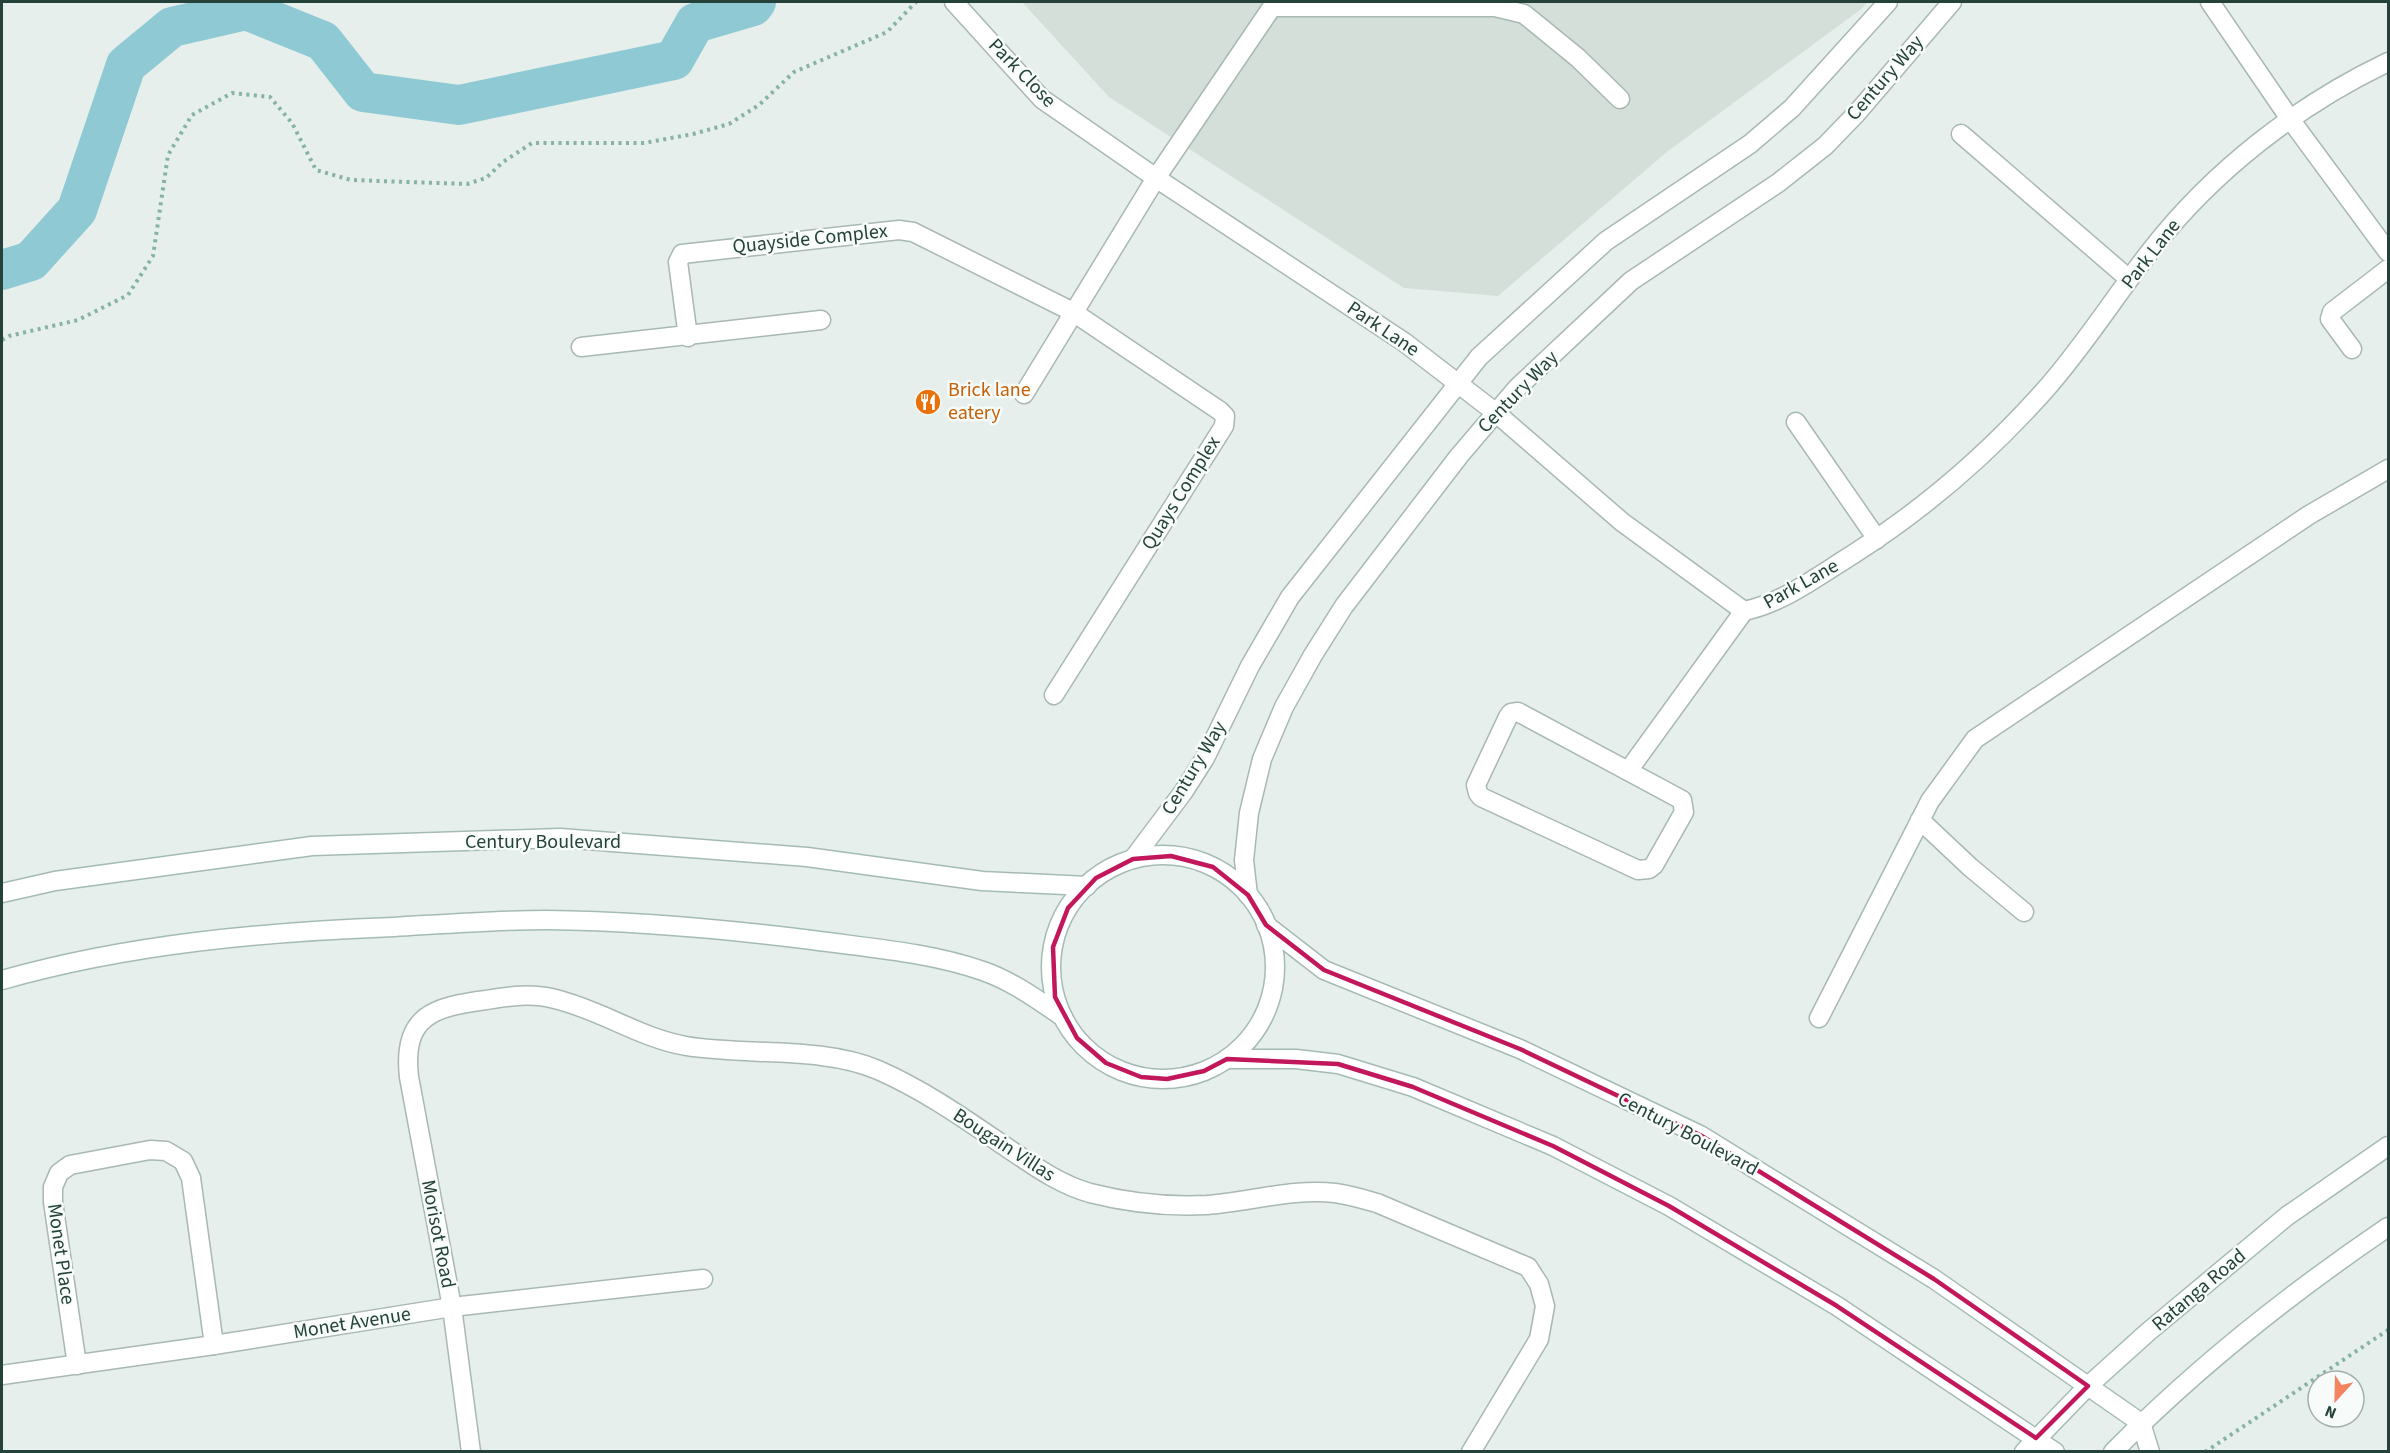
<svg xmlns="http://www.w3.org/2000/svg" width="2390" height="1453" viewBox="0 0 2390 1453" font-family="'Source Sans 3',sans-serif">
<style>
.built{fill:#d4dfda}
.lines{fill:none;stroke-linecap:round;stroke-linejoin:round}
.canal{stroke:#8ec9d4;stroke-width:40}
.lane-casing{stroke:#a8b8b2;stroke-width:21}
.street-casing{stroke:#a8b8b2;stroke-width:21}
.secondary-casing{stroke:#a4bbb3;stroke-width:21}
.path{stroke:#86b3a5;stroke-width:4;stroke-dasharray:3 4.5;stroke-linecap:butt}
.lane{stroke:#fff;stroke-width:18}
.street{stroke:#fff;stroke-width:18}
.secondary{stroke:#fff;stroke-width:18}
.marked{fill:none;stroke:#c2185b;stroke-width:4.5;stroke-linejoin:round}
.labels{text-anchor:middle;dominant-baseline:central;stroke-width:5;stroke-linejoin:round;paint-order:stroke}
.street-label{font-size:20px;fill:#24423a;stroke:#f7fbf9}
.food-label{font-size:20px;fill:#c56008;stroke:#f7fbf9;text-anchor:start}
</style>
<rect width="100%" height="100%" fill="#e6efeb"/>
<polygon class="built" points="1022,2 1868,2 1860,10 1668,151 1498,296 1404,288 1109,97"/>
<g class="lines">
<polyline class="canal" points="2,270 31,261 77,210 126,65 172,27 246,10 323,41 363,92 459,105 674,60 695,23 753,6 756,2"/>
<g class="lane-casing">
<g id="lane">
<polyline points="2210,2 2290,119 2388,252"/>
<polyline points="1961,134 2129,279"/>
<polyline points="1156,178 1272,7 1495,7 1524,14 1578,58 1620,99"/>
<polyline points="2352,349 2330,319 2332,312 2388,269"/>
<polyline points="1796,422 1877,539"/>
<polyline points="1920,820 1970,867 2024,912"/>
<polyline points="1819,1018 1930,801 1975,739 2309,515 2388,469"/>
</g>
</g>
<g class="street-casing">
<g id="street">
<path d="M954,2L1042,99L1156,178L1404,342L1495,412L1622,522L1744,611C1783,603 1818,576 1852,555C1923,510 1989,453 2045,390C2084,346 2115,296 2152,249C2214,170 2298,105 2388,62"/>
<polyline points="688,337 678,262 682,254 899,230 913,232 1073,312 1220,411 1225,416 1224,426 1054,695"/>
<polyline points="581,347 821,320"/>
<polyline points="1024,394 1156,178"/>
<polygon points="1518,712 1682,800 1684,812 1654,865 1649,869 1638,870 1481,797 1478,793 1476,785 1508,717 1511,713"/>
<polyline points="1628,771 1744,611"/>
<polyline points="1133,859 1184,791 1205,758 1250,666 1290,597 1479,357 1606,241 1750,144 1792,108 1888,2"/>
<polyline points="1248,895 1244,860 1249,813 1262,759 1284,707 1313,655 1344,606 1459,456 1517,388 1631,281 1778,183 1825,146 1856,114 1952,2"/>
<polyline points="77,1365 53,1202 53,1187 59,1173 70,1165 150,1150 166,1151 183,1161 191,1178 214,1345"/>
<polyline points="2,1375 214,1345 452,1307 703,1279"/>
<polyline points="2141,1423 2150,1452"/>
<path d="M471,1452L452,1307L409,1077C402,1015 434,1007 486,1000C510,996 532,993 555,999C601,1010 640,1038 686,1046C746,1056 822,1046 878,1070C924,1090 965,1119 1006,1147C1033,1165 1058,1184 1090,1193C1129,1203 1167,1207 1207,1205C1248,1202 1295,1188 1335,1193C1350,1195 1363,1199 1377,1203L1528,1267L1539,1284L1545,1306L1539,1339L1471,1452"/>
</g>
</g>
<g class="secondary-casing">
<g id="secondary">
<circle cx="1163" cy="967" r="112"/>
<polyline points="2,893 55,881 312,846 560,838 807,857 982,881 1087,886"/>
<polyline points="1266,925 1324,970 1520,1049 1700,1135 1934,1279 2141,1423"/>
<path d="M2,980C129,944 262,932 394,927C445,924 496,920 546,920C635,921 724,929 812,940C869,948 928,952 983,971C1012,981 1038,1000 1063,1017"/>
<polyline points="1227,1059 1296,1059 1338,1064 1413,1087 1553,1146 1669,1206 1837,1306 2055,1452"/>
<polyline points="2024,1452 2088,1386 2148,1332 2287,1216 2388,1146"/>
<path d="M2113,1452C2195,1369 2292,1292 2388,1227"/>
</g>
</g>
<g class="path">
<polyline points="2,340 9,336 78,320 128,295 153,256 168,155 192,115 232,93 270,97 292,123 316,170 351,180 467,184 486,178 503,162 532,143 644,143 693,134 729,124 759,105 794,72 887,32 916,2"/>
<polyline points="2205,1452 2388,1330"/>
</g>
<use href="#lane" class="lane"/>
<use href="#street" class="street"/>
<use href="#secondary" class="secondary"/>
</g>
<path class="marked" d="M1171,856L1213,867L1248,895L1266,925L1324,970L1520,1049L1700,1135L1934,1279L2088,1386L2036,1438L1837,1306L1669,1206L1553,1146L1413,1087L1338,1064L1227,1059L1204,1071L1167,1079L1141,1077L1106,1063L1077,1038L1055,997L1053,947L1068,908L1096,878L1133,859Z"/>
<defs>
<g id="restaurant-disc" transform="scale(1.35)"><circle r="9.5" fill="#e8710a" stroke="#f7fbf9"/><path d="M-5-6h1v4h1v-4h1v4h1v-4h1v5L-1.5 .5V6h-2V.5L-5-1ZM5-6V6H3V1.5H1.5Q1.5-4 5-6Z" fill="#fff"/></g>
</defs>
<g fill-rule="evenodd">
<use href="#restaurant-disc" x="928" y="402"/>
</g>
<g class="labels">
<g class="street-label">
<text transform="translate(1022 73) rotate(46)">Park Close</text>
<text transform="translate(1885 78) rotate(-49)">Century Way</text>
<text transform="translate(810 239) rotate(-6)">Quayside Complex</text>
<text transform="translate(2151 254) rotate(-52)">Park Lane</text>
<text transform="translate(1383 329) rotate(34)">Park Lane</text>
<text transform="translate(1518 392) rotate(-46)">Century Way</text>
<text transform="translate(1181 493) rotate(-58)">Quays Complex</text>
<text transform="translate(1801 584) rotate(-29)">Park Lane</text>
<text transform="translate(1194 768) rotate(-59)">Century Way</text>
<text x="543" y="842">Century Boulevard</text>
<text transform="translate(1688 1134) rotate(28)">Century Boulevard</text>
<text transform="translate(1004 1145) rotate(33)">Bougain Villas</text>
<text transform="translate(438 1234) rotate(79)">Morisot Road</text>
<text transform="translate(61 1254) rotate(82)">Monet Place</text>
<text transform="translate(2199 1290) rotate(-40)">Ratanga Road</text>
<text transform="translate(352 1323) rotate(-9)">Monet Avenue</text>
</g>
<g class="food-label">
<text x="948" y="390">Brick lane<tspan x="948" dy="23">eatery</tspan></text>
</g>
</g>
<rect width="2390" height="1453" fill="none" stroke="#24423a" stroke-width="6"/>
<g transform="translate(2336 1399) rotate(202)"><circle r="28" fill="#f7fbf9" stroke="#a3b1ad" stroke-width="1.5"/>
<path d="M0-4.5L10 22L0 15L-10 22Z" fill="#f4845f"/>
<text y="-9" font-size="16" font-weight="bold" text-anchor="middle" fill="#24423a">N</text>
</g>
</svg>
